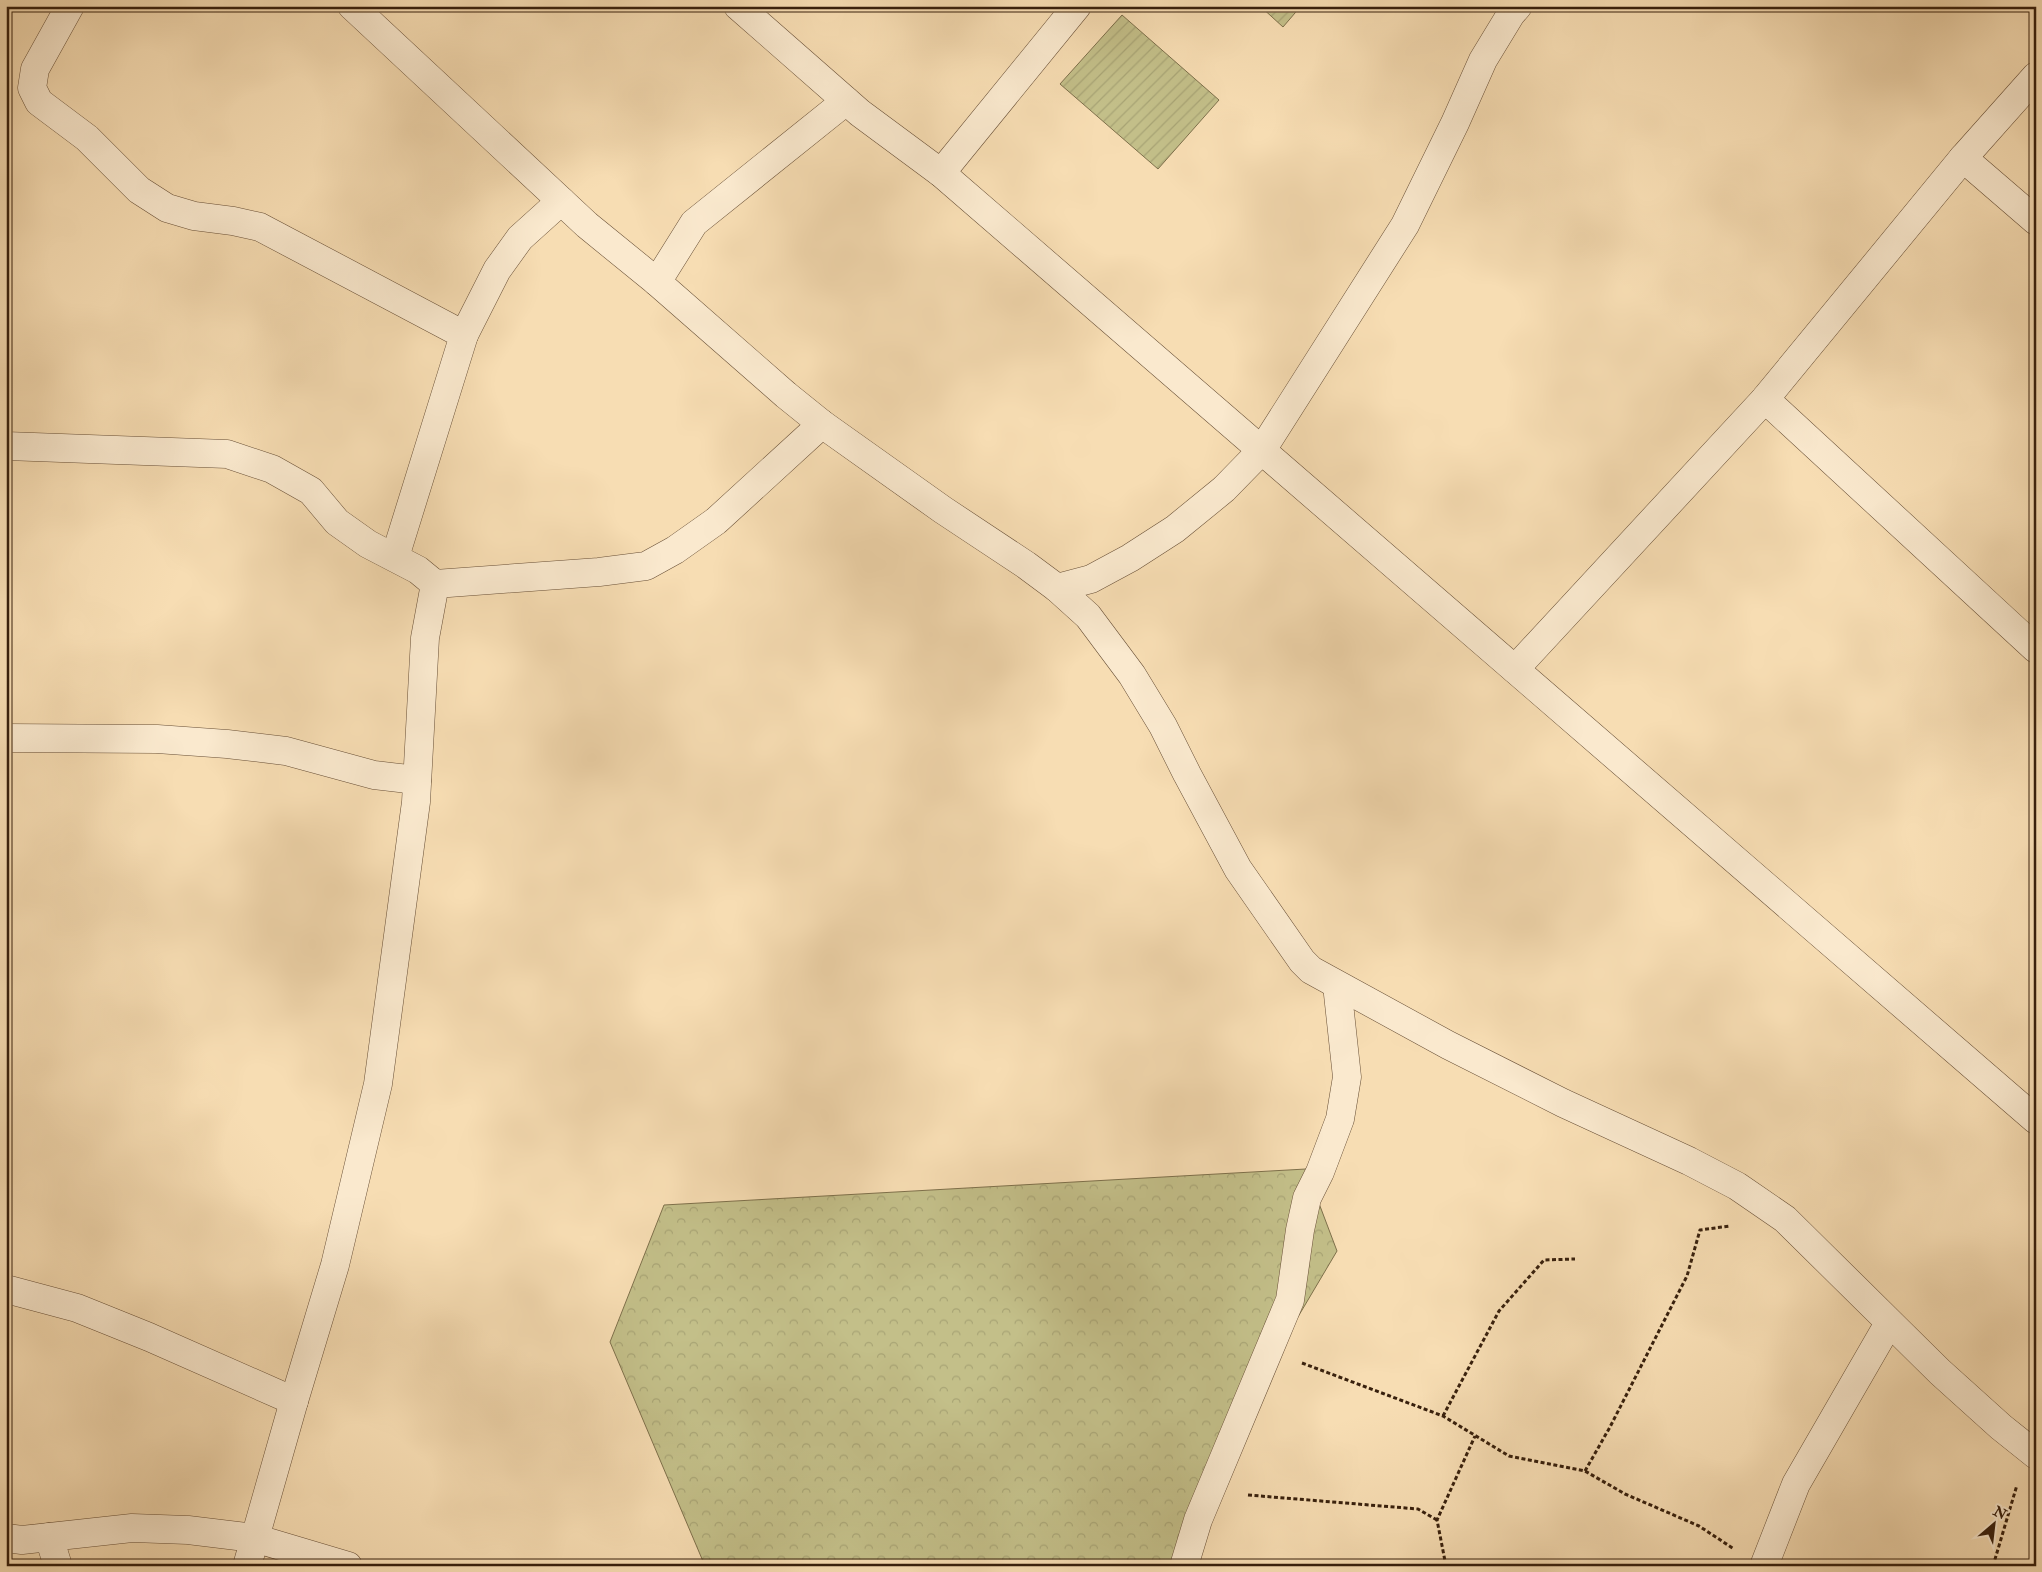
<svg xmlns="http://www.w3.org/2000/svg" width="2042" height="1572" viewBox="0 0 2042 1572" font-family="'IM FELL Double Pica',serif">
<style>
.forest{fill:url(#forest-crowns);stroke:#7e704b}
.garden{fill:url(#garden-furrows);stroke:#7e704b}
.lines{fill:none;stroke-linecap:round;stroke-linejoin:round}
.minor-casing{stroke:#684f36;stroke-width:29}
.path{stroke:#38200d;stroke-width:3;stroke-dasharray:4 2.5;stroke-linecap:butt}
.minor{stroke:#fae9ce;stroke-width:28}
</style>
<defs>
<pattern id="forest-crowns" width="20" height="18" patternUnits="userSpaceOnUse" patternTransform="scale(1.25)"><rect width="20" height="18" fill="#c3bf89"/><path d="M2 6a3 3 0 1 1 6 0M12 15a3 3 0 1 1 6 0" fill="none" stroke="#a8a475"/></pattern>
<pattern id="garden-furrows" width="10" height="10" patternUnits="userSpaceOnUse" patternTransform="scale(1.25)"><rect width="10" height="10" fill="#c3bf89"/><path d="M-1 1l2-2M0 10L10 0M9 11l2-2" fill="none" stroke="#a8a475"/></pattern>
</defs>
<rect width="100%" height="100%" fill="#f7ddb3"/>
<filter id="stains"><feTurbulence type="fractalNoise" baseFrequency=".004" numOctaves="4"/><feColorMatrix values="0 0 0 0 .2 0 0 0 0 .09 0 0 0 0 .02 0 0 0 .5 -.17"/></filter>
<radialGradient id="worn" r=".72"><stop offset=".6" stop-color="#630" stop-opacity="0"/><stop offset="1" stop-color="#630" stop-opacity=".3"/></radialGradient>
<polygon class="forest" points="1306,1169 1337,1251 1196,1489 1171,1566 705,1566 610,1342 664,1205"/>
<g class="garden">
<polygon points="1260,6 1301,6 1283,27"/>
<polygon points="1122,15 1219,100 1158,169 1060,84"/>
</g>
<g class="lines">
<g class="minor-casing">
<g id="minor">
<polyline points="70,6 35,69 32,88 39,102 87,138 139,190 167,208 194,216 233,221 260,227 464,335 395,557"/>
<polyline points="352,6 587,225 657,282 786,395 822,424 943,510 1026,565 1057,588 1088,616 1132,675 1163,726 1187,774 1238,869 1302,961 1311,970 1448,1045 1563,1103 1689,1161 1737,1186 1785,1219 1940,1372 2001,1427 2036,1455"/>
<polyline points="738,6 860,113 941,173 2036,1120"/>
<polyline points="1963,158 2036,221"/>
<polyline points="941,173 1077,6"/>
<polyline points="657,282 694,223 846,101"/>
<polyline points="464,335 497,270 520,238 561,201"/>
<polyline points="1765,399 2036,649"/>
<polyline points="6,446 227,454 272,469 311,491 337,522 368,544 418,570 435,584"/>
<polyline points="1057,588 1091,579 1130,558 1175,529 1224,489 1262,450 1405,225 1455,123 1483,60 1511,14 1518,6"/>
<polyline points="1515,669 1765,399 1963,158 2036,76"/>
<polyline points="6,738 157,739 227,744 286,751 374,775 417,780"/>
<polyline points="6,1289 77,1308 149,1337 294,1401"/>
<polyline points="49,1537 58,1566"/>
<polyline points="6,1538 22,1540 132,1528 188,1530 254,1538 348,1566"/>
<polyline points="247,1566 294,1401 335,1265 378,1084 416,802 425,638 435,584 599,572 646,566 675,550 716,521 822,424"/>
<polyline points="1184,1566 1198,1520 1290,1300 1300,1230 1307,1198 1320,1172 1340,1119 1347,1077 1337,985"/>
<polyline points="1764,1566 1796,1484 1889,1323"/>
</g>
</g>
<g class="path">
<polyline points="1302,1363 1443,1416 1509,1456 1585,1471 1625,1494 1699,1526 1734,1549"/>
<polyline points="1443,1416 1499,1311 1544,1260 1575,1259"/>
<polyline points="1585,1471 1610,1427 1687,1276 1700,1230 1730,1226"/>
<polyline points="1248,1495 1418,1509 1437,1520"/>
<polyline points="1446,1566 1437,1520 1475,1436"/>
<polyline points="1993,1566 2017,1485"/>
</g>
<use href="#minor" class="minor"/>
</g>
<rect width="2042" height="1572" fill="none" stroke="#f7ddb3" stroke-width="25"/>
<rect x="8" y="8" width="2027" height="1557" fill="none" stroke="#38200d" stroke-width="2.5"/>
<rect x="12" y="12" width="2017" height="1547" fill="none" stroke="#38200d"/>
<g transform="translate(1994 1524) rotate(28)" stroke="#fae9ce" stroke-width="4" paint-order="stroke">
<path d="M0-4L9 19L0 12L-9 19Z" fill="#38200d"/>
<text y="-8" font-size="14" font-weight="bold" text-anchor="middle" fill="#38200d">N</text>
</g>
<rect width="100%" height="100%" filter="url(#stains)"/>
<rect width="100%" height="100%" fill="url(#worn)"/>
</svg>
